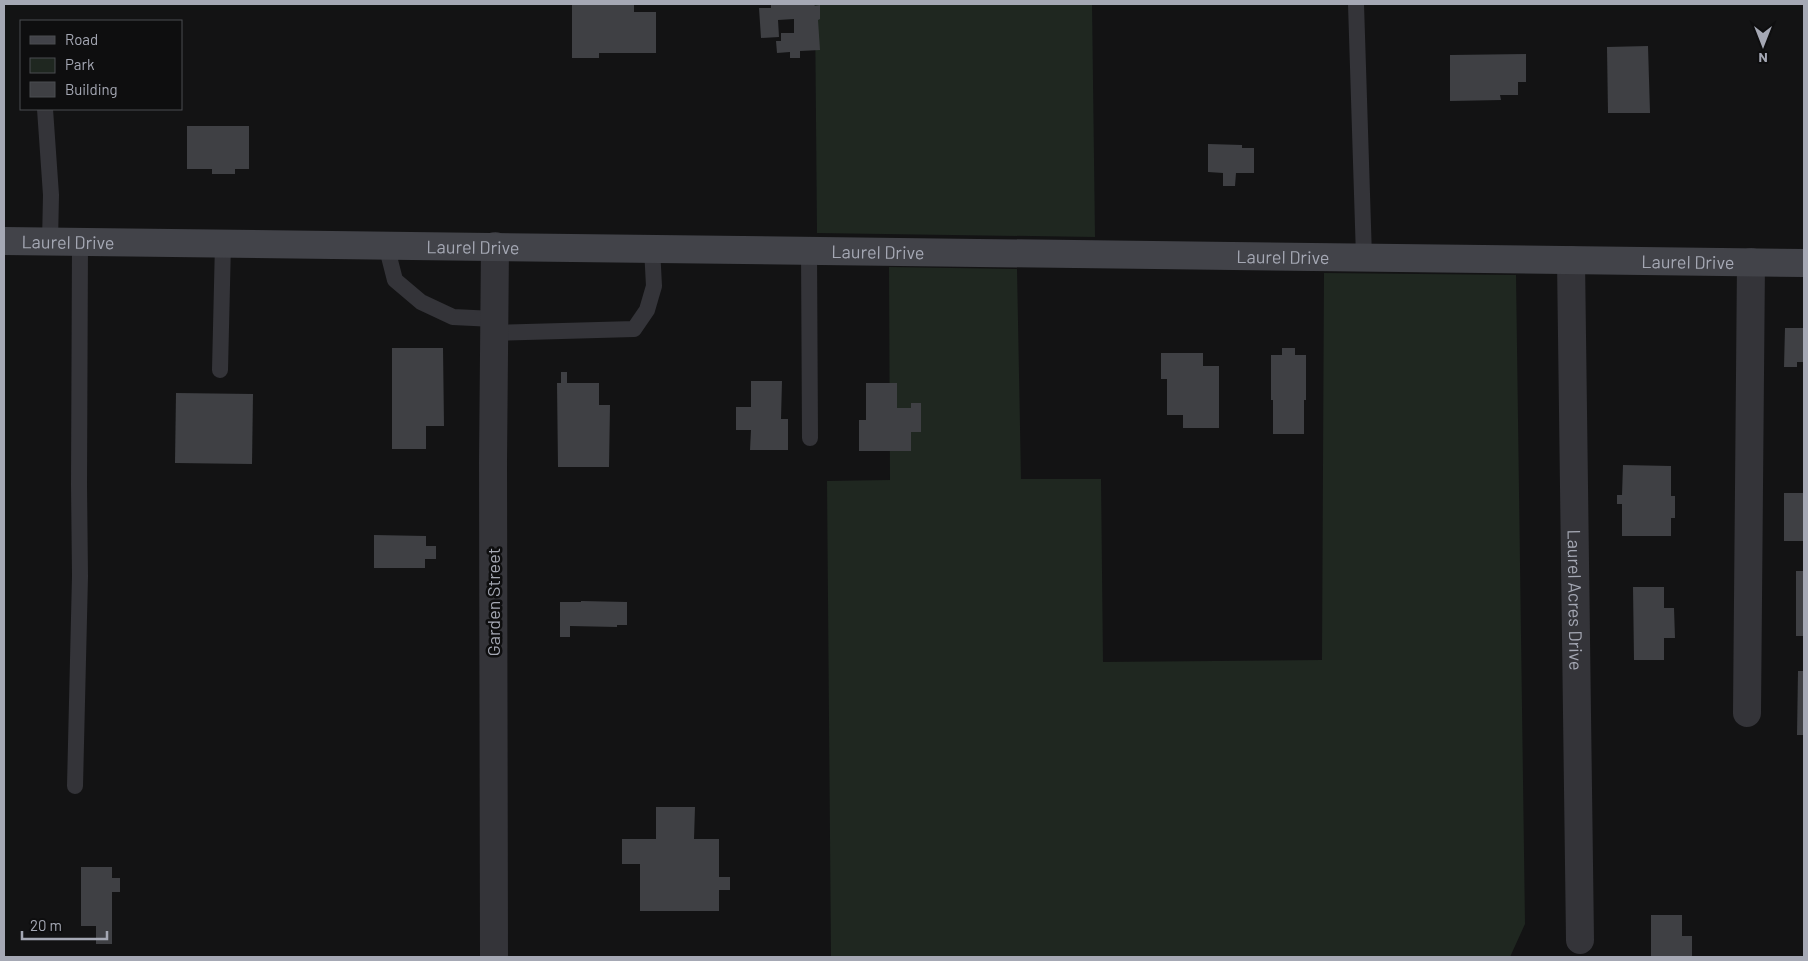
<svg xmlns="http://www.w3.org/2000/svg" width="1808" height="961" viewBox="0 0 1808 961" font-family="Barlow,sans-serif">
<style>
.green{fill:#1f2720}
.building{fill:#3f4044}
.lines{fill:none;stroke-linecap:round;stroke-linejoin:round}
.lane{stroke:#343439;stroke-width:16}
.street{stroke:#343439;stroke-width:28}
.secondary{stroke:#424349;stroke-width:28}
.labels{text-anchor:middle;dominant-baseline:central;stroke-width:5;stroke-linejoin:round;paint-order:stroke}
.street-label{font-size:18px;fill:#a5a8b4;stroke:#0e0e0f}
</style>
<rect width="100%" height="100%" fill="#131314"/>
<g class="green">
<polygon points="815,4 1092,4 1095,237 817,233"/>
<polygon points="889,267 1017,269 1021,479 1101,479 1103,662 1322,660 1324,273 1516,275 1525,924 1510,957 831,957 827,481 890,480"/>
</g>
<g class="building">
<polygon points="771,4 814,4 815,6 820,5 820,19 818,20 820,50 800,51 800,58 790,58 790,52 777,53 776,41 781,41 781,33 794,33 794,19 778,20 779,37 761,38 759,8 771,8"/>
<polygon points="572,5 634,5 634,12 656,12 656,53 599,53 599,58 572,58"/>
<polygon points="1648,46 1650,113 1608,113 1607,47"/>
<polygon points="1526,54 1526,82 1518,82 1518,95 1500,95 1501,100 1450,101 1450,55"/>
<polygon points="187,126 249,126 249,169 235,169 235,174 212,174 212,169 187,169"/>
<polygon points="1208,144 1242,145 1242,148 1254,148 1254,173 1236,173 1235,186 1223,186 1223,173 1208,172"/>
<polygon points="1785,328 1804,328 1804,362 1797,362 1797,367 1784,367"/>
<polygon points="392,348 443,348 444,426 426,426 426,449 392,449"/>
<polygon points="1282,348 1295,348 1295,355 1306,355 1306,400 1304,400 1304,434 1273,434 1273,400 1271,400 1271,355 1282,355"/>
<polygon points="1161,353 1203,353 1203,366 1219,366 1219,428 1183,428 1183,415 1167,415 1167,379 1161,379"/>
<polygon points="561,372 567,372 567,383 599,383 599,405 610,405 609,467 558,467 557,383 561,383"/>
<polygon points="751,381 782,381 781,419 788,419 788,450 750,450 751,430 736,430 736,407 751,407"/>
<polygon points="866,383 897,383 897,408 911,408 911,403 921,403 921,432 911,432 911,451 859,451 859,420 866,420"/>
<polygon points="176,393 253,394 252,464 175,463"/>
<polygon points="1623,465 1671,466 1671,496 1675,496 1675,518 1671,518 1671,536 1622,536 1622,504 1617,504 1617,495 1622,495"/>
<rect x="1784" y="493" width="20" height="48"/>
<polygon points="374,535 426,536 426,546 436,546 436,559 425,559 425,568 374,568"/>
<rect x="1796" y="571" width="8" height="65"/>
<polygon points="1633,587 1664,587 1664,608 1674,608 1675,638 1664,638 1664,660 1634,660"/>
<polygon points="581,601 627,602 627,625 617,625 617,627 570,626 570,637 560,637 560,602 581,602"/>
<polygon points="1798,671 1804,671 1804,735 1797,735"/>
<polygon points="656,807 695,807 694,839 719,839 719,877 730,877 730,890 719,890 719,911 640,911 640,864 622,864 622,839 656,839"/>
<polygon points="81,867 112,867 112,878 120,878 120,892 112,892 112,944 96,944 96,926 81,926"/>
<polygon points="1651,915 1682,915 1682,936 1692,936 1692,957 1651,957"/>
</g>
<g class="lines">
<g class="lane">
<polyline points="1356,4 1364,257"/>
<polyline points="45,109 51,195 50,242"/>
<polyline points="386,245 395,280 421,302 453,317 494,319"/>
<polyline points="809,250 810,438"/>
<polyline points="494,333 634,329 647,310 654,286 652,248"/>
<polyline points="220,370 223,243"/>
<polyline points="75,786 80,576 79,485 80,242"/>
</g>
<g class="street">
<path id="s1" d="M1571,260L1580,940"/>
<polyline points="1747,713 1751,262"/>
<polyline points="494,957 493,462 495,246"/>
</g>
<path class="secondary" id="s2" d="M4,241L1804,263"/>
</g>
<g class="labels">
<g class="street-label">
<text stroke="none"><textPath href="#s2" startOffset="64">Laurel Drive</textPath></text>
<text stroke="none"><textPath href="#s2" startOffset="469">Laurel Drive</textPath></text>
<text stroke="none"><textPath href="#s2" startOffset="874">Laurel Drive</textPath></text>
<text stroke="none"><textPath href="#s2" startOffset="1279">Laurel Drive</textPath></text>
<text stroke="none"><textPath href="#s2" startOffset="1684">Laurel Drive</textPath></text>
<text stroke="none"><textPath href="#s1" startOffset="340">Laurel Acres Drive</textPath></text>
<text transform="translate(493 602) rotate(-90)">Garden Street</text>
</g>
</g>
<rect width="1808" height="961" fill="none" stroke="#a5a8b4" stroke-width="10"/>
<rect x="20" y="20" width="162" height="90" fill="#0e0e0f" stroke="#4a4c51"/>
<rect x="30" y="36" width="25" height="8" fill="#424349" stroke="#4a4c51"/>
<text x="65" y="45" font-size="15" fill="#a5a8b4">Road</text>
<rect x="30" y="58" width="25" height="15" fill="#1f2720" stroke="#4a4c51"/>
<text x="65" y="70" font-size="15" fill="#a5a8b4">Park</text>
<rect x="30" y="82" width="25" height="15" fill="#3f4044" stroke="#4a4c51"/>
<text x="65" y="95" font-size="15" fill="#a5a8b4">Building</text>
<g transform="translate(1763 45) rotate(180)" stroke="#0e0e0f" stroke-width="4" paint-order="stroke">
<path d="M0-4L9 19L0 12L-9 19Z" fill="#a5a8b4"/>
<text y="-8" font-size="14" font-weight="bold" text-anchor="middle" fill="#a5a8b4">N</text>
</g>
<path d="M22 931v8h85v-8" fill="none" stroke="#a5a8b4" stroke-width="2.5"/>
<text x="30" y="931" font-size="15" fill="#a5a8b4" stroke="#0e0e0f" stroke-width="4" paint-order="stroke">20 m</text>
</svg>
